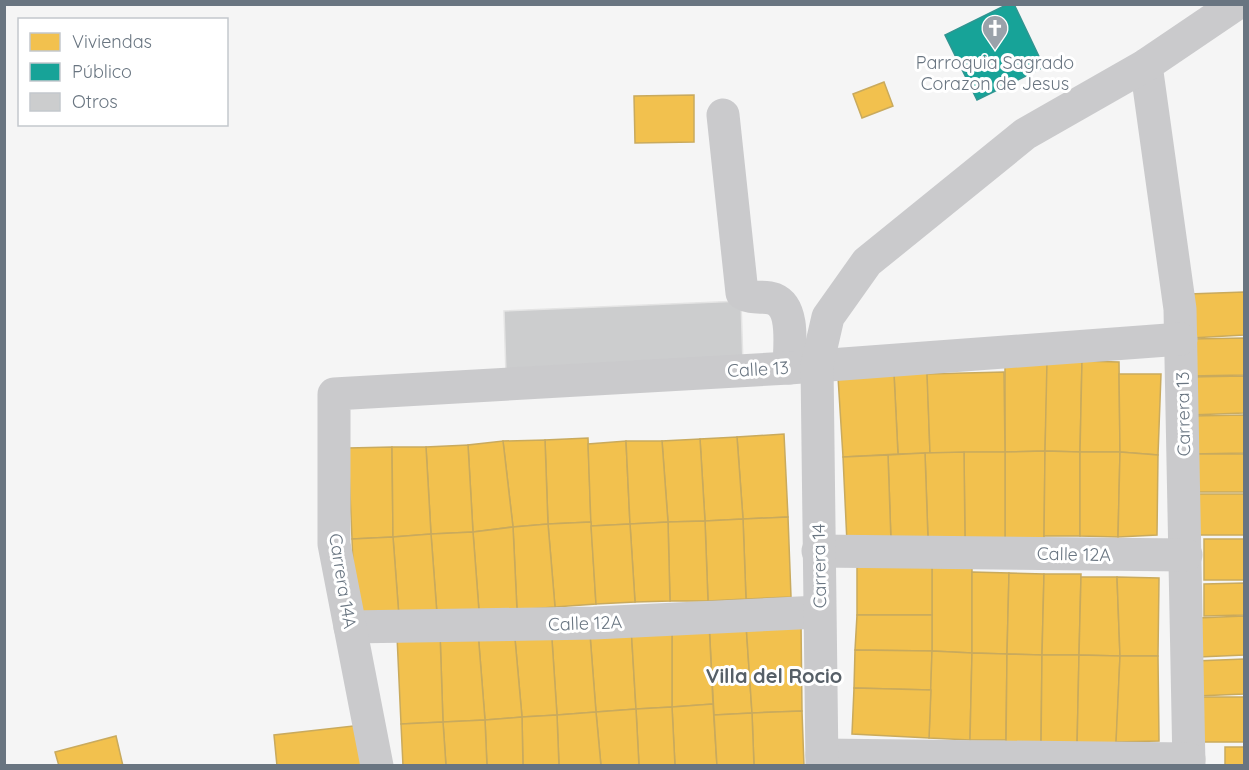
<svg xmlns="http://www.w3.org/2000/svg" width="1249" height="770" viewBox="0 0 1249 770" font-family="Quicksand,sans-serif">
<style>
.homes{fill:#f2c14e;stroke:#c9aa5d;stroke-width:1.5}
.public{fill:#17a398;stroke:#309591;stroke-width:1.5}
.building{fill:#cccdce;stroke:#e4e4e4;stroke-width:1.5}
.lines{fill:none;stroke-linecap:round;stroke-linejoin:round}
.minor{stroke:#cacacc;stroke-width:33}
.labels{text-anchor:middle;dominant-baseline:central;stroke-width:6;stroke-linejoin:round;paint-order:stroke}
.poi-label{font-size:18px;fill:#697581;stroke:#fff}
.street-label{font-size:18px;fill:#697581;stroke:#fff}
.neighbourhood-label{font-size:20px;font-weight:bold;fill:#565f67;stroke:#fff}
</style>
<rect width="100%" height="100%" fill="#f5f5f5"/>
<g class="homes">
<polygon points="884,82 893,106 862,118 853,94"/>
<polygon points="694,95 694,142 635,143 634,96"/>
<polygon points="1244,292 1244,335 1191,338 1189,294"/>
<polygon points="1244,338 1244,375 1190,376 1190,339"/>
<polygon points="1005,353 1048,354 1045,451 1005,452"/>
<polygon points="1047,361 1082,361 1080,452 1045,451"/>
<polygon points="1082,361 1119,362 1120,452 1080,452"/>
<polygon points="927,364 930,453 898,454 894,374"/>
<polygon points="1004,372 1005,452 930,453 927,374"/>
<polygon points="894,374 898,454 843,457 838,377"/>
<polygon points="1119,374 1161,374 1158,455 1120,452"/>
<polygon points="1244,376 1244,413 1190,415 1190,377"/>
<polygon points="1244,415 1244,453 1192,454 1191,416"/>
<polygon points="784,434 788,517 743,519 737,437"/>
<polygon points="737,437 743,519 705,521 700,439"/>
<polygon points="588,438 591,522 548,524 545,440"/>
<polygon points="700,439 705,521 668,522 662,441"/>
<polygon points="545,440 548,524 513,527 503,441"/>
<polygon points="503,441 513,527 473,532 468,445"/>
<polygon points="626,441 630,524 591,526 588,444"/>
<polygon points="626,441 662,441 668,522 630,524"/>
<polygon points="468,445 473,532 431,534 426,447"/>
<polygon points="392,447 393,537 352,539 348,448"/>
<polygon points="392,447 426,447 431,534 393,537"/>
<polygon points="1045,451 1044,545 1005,542 1005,452"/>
<polygon points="1045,451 1080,452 1080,536 1044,536"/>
<polygon points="964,452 1005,452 1005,542 965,543"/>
<polygon points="964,452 965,538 928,539 925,453"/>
<polygon points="1080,452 1120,452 1118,537 1080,536"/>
<polygon points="1120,452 1158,455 1157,535 1118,537"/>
<polygon points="925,453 928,539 891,541 888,455"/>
<polygon points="1195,454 1244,454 1244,492 1194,492"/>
<polygon points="888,455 891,541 847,543 843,457"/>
<polygon points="1193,494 1244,494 1244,535 1192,535"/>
<polygon points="788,517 791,597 746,599 743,519"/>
<polygon points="743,519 746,599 708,601 705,521"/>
<polygon points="705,521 708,601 670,601 668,522"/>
<polygon points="591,522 596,604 555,607 548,524"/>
<polygon points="668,522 670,601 635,602 630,524"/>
<polygon points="548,524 555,607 517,610 513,527"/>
<polygon points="630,524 635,602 596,604 591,526"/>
<polygon points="513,527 517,610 479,611 473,532"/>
<polygon points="473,532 479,611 437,614 431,534"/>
<polygon points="431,534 437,614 399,617 393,537"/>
<polygon points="393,537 399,617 355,619 352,539"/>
<rect x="1204" y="539" width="40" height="41"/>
<polygon points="932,558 972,559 972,653 932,651"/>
<rect x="857" y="567" width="75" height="48"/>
<polygon points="972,572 1009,573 1007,654 972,653"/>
<polygon points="1009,573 1044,574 1042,655 1007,654"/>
<polygon points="1044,574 1081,574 1079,655 1042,655"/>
<polygon points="1081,577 1117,577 1120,656 1079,655"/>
<polygon points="1117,577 1159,578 1158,656 1120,656"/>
<polygon points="1244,583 1244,615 1204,616 1204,584"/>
<polygon points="857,615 932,615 932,651 855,650"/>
<polygon points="1244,616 1244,655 1199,657 1198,618"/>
<polygon points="589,622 631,626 636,709 596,712"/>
<polygon points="589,622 596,712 557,715 551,625"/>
<polygon points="709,622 746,624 752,713 714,715"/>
<polygon points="709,622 713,704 672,707 672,624"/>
<polygon points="801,622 802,711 752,713 746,624"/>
<polygon points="672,624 672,707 636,709 631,626"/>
<polygon points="551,625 557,715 522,717 514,628"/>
<polygon points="514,628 522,717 485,720 478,632"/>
<polygon points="478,632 485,720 443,722 440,633"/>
<polygon points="440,633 443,722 401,724 397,636"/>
<polygon points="855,650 932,651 931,690 854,688"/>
<polygon points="932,651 972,653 970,740 929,738"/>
<polygon points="972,653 1007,654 1006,740 970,740"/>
<polygon points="1007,654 1042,655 1041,744 1006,744"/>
<polygon points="1042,655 1079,655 1077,748 1041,748"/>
<polygon points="1079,655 1120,656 1116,749 1077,748"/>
<polygon points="1120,656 1158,656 1159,741 1116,742"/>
<polygon points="1244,659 1244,694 1197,696 1195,661"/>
<polygon points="854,688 931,690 929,738 852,734"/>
<polygon points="1197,697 1244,697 1244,742 1196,742"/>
<polygon points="713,704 717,766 675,766 672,707"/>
<polygon points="672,707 675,766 639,766 636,709"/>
<polygon points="636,709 639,766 601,766 596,712"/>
<polygon points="802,711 804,766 754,766 752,713"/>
<polygon points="596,712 601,766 559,766 557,715"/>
<polygon points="752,713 754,766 717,766 714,715"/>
<polygon points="557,715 559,766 523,766 522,717"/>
<polygon points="522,717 523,766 487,766 485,720"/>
<polygon points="485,720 487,766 446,766 443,722"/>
<polygon points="443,722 446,766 403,766 401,724"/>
<polygon points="362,725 367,766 277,766 274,735"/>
<polygon points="116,736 123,766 59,766 55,752"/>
<rect x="1225" y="747" width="19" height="19"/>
</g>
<polygon class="public" points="1008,4 1014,4 1044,67 977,100 945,35"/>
<polygon class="building" points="741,301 743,365 506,375 504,311"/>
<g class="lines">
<g class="minor">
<polyline points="1146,65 1180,309 1189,766"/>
<path d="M723,115L742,293C753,300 763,295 774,299C796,308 789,349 789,368"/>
<polyline points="818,551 1186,555"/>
<polyline points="350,627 594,623 819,612"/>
<polyline points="822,755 1189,759"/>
<polyline points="377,766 334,544 334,394 789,368 1181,339"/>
<polyline points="822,766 817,365 828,317 867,262 1025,134 1146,65 1236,4"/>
</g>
</g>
<defs>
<g id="church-pin" transform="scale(1.35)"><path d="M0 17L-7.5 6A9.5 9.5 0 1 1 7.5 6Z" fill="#9aa2aa" stroke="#fff"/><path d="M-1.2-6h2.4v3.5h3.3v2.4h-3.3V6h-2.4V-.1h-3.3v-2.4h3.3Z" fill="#fff"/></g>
</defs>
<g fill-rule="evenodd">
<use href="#church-pin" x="995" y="28"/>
</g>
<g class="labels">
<g class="poi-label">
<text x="995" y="62">Parroquia Sagrado<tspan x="995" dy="21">Corazon de Jesus</tspan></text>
</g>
<g class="street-label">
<text transform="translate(758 369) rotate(-3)">Calle 13</text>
<text transform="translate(1183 414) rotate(-91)">Carrera 13</text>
<text transform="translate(1074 554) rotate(1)">Calle 12A</text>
<text transform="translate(819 566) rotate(-91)">Carrera 14</text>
<text transform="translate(343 581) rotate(81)">Carrera 14A</text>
<text transform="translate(585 623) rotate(-2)">Calle 12A</text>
</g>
<g class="neighbourhood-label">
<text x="774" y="675">Villa del Rocio</text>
</g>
</g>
<rect width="1249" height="770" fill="none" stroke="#697581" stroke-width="12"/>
<rect x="18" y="18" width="210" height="108" fill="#ffffff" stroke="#c3c8cd" stroke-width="1.5"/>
<rect x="30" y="33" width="30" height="18" fill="#f2c14e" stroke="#c3c8cd" stroke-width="1.5"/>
<text x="72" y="48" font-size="18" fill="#697581">Viviendas</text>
<rect x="30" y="63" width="30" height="18" fill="#17a398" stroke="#c3c8cd" stroke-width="1.5"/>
<text x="72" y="78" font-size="18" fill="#697581">Público</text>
<rect x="30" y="93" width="30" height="18" fill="#cccdce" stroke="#c3c8cd" stroke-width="1.5"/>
<text x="72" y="108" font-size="18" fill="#697581">Otros</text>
</svg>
